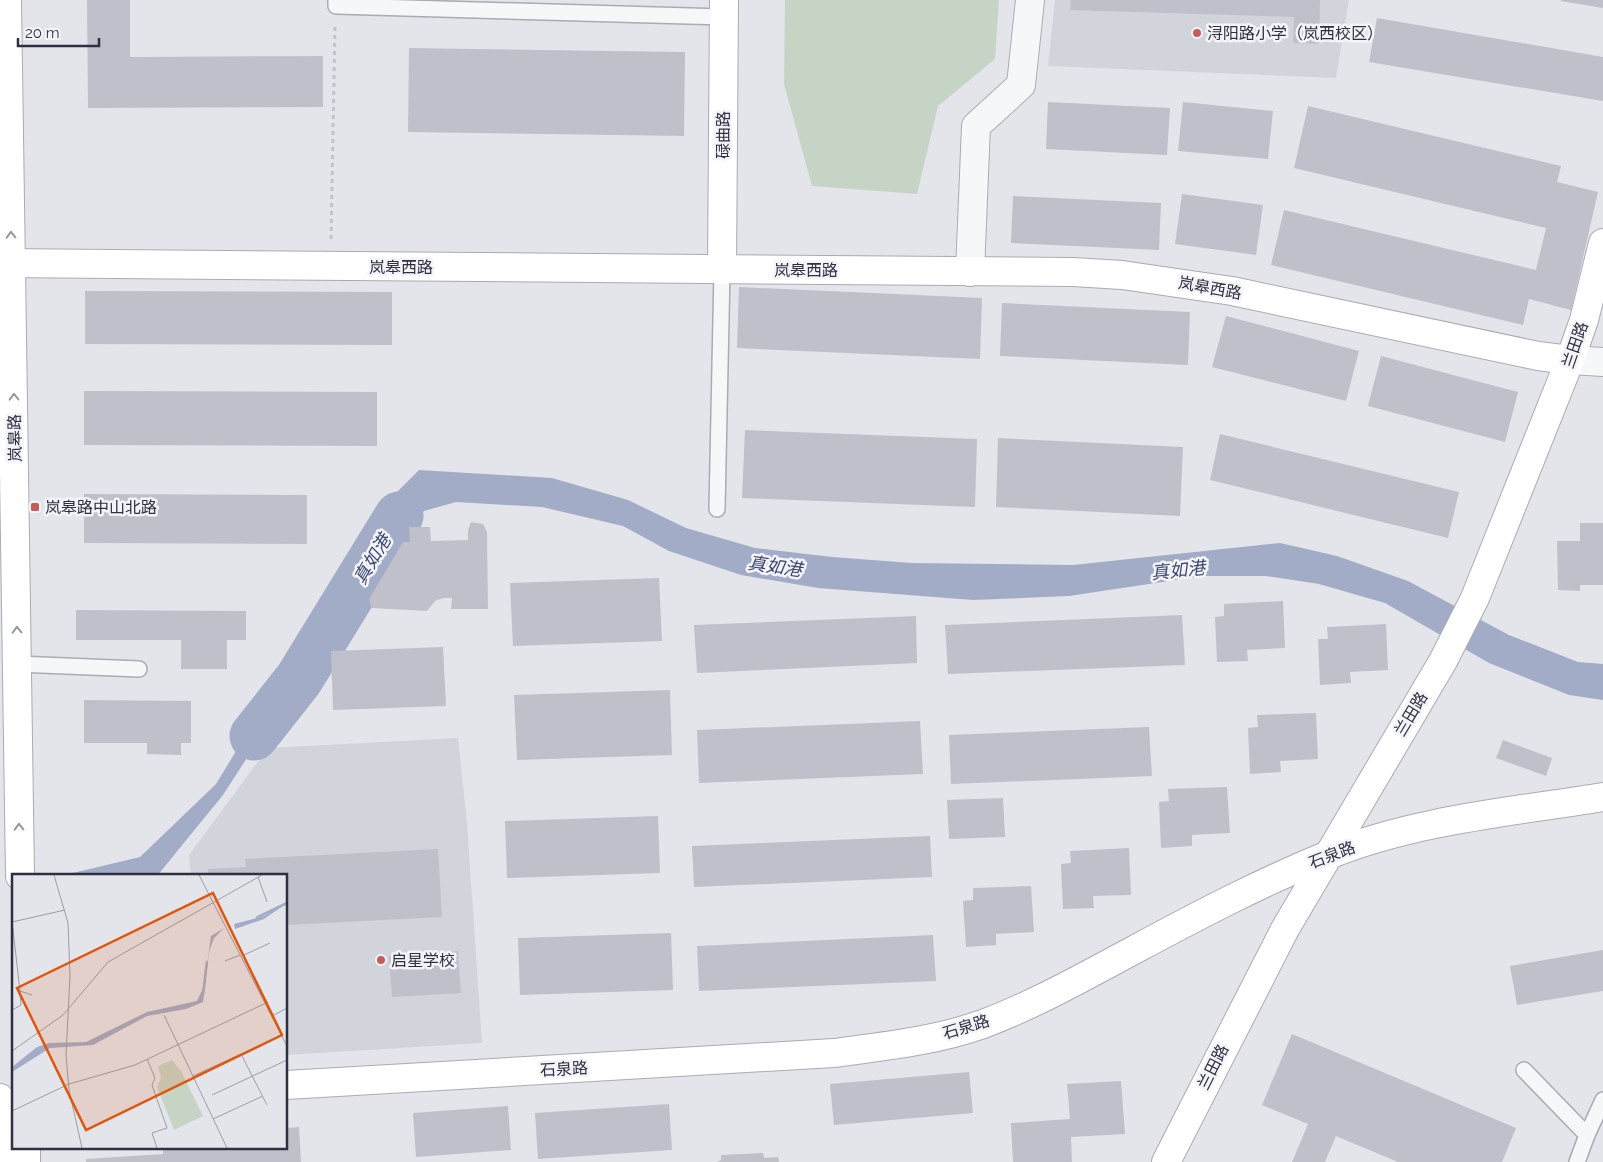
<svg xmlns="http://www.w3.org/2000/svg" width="1603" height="1162" viewBox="0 0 1603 1162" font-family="Raleway,'Noto Sans SC',sans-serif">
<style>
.built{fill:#d2d4dc}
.green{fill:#c6d4c6}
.water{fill:#a3acc7}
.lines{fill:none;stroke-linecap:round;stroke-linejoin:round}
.river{stroke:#a3acc7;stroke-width:49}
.building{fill:#bfc0ca}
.lane-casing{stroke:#a9abb5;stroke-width:18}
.street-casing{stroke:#a9abb5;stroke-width:30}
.secondary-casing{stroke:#a9abb5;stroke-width:30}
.path{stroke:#c2c3c9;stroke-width:3;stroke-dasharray:4 4;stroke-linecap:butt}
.lane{stroke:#f6f7f9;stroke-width:15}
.street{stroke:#f6f7f9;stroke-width:28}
.secondary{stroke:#fff;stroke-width:28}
.oneway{stroke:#9698a0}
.poi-dot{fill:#c25e57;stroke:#f4f4f8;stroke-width:2}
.labels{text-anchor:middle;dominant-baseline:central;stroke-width:5;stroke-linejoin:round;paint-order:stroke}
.poi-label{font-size:16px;fill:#2d3041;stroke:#f4f4f8;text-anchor:start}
.street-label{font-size:16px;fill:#2d3041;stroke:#f4f4f8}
.water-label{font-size:18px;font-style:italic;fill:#3b4771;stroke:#f4f4f8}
.inset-river{fill:none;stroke:#a3acc7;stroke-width:2.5}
.inset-road{fill:none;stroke:#9b9da7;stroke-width:1}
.view{fill:#df570f;fill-opacity:0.15;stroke:#df570f;stroke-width:2.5}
.inset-edge{fill:none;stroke:#2d3041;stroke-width:2.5}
</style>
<rect width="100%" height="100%" fill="#e4e5eb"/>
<g class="built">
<polygon points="1055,0 1349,0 1336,78 1048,66"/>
<polygon points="458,738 467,823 482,1043 286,1055 286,876 191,876 189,855 268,748"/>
</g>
<polygon class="green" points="785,0 999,0 995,59 938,106 917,194 812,186 784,84"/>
<polygon class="water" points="419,470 552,478 628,500 686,528 755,548 832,557 912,563 1073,565 1280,543 1337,556 1408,581 1509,635 1578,662 1603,664 1603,700 1569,695 1489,663 1385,603 1319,584 1266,576 1202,576 1069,596 973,600 818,588 741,575 669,551 623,526 542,507 456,502 424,511 363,574 309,662 223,795 157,876 60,876 140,857 216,784 297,651 345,559 382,507"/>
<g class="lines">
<polyline class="river" points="254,736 299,679 399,516"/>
</g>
<g class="building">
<polygon points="87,0 130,0 130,57 323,56 323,107 88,108"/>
<polygon points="1071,0 1320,0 1319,44 1293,43 1294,17 1070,10"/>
<polygon points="1561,0 1603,0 1603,8 1561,1"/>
<polygon points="1377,18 1603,57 1603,101 1369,62"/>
<polygon points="409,48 685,52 684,136 408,132"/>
<polygon points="1048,102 1170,108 1167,155 1046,149"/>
<polygon points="1183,102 1273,111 1268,159 1178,151"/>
<polygon points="1308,106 1561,166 1557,182 1598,192 1571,310 1529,299 1523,325 1271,265 1284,210 1536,270 1546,228 1294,168"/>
<polygon points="1182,194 1263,205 1256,255 1175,244"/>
<polygon points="1013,196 1161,203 1159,250 1011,243"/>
<polygon points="739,287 982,298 980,359 737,348"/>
<polygon points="85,291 392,292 392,345 85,344"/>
<polygon points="1002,303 1190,312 1188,365 1000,356"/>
<polygon points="1226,316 1359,351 1346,401 1212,367"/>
<polygon points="1381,356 1518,392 1505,442 1368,406"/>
<polygon points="84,391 377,392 377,446 84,445"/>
<polygon points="745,430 977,439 975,507 742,498"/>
<polygon points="1220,434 1459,492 1448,538 1210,480"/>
<polygon points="998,438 1183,447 1180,516 996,507"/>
<polygon points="84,494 307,495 307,544 84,543"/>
<polygon points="471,522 483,524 487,532 488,609 451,609 452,598 445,598 436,600 427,611 372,608 369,599 403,542 410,542 409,527 430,527 431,541 468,540 468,530"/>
<polygon points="1580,523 1603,523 1603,585 1580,585 1580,591 1558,590 1557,541 1580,541"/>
<polygon points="659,578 662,641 513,646 510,583"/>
<polygon points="1283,601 1285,648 1247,650 1248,661 1217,662 1215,617 1224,616 1224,604"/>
<polygon points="76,610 246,611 246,640 227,640 227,669 181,669 181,640 76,640"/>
<polygon points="1182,615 1185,665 948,674 945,625"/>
<polygon points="916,616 917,663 697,673 694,625"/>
<polygon points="1386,624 1388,670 1350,672 1351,683 1320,685 1318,639 1328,639 1327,627"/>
<polygon points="443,647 446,706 333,710 331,651"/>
<polygon points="670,690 672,755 517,760 514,695"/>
<polygon points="84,700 191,701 191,743 181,743 181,755 147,754 147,743 84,743"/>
<polygon points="1316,713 1318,759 1280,761 1281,772 1250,774 1248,728 1258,727 1257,715"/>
<polygon points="920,721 923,774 699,783 697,730"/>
<polygon points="1149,727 1152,776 951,784 949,735"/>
<polygon points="1503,740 1552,758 1546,776 1496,758"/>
<polygon points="1227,787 1230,833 1192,835 1192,846 1161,848 1159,802 1169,801 1168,789"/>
<polygon points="1003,798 1005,837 949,839 947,800"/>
<polygon points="658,816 660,873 507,878 505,821"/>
<polygon points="930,836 932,877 694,887 692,846"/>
<polygon points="1129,848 1131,895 1093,896 1094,908 1063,909 1061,864 1071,863 1070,851"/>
<polygon points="438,849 442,917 286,925 286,876 208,876 208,869 246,867 245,859"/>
<polygon points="1031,886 1034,932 996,934 996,945 966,947 963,901 973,900 973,888"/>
<polygon points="671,933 673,990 520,995 518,938"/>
<polygon points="933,935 936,981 699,991 697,946"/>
<polygon points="1603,950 1603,991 1517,1005 1510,966"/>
<polygon points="458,951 461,993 392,997 389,956"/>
<polygon points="1292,1034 1516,1128 1502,1162 1398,1162 1336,1136 1325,1162 1292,1162 1308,1124 1262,1105"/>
<polygon points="969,1072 973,1113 834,1125 830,1084"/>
<polygon points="1121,1081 1125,1134 1071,1137 1072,1162 1013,1162 1011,1123 1070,1119 1067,1084"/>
<polygon points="669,1104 672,1150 538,1159 535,1113"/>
<polygon points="508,1106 511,1150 416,1157 413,1113"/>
<polygon points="299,1127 301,1162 86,1162 86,1159 163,1154 163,1148 286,1148 286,1128"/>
<polygon points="763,1153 764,1158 778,1157 779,1162 717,1162 721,1160 721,1155"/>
</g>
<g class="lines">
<g class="lane-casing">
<g id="lane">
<polyline points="336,0 336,6 724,17"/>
<polyline points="717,509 722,270"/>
<polyline points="17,664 139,669"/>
<polyline points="1524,1070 1587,1135 1577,1162"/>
<polyline points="1587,1135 1603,1100"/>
</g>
</g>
<g class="street-casing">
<g id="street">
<polyline points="970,272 976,126 1021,85 1030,0"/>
<polyline points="1570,360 1603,362"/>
</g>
</g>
<g class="secondary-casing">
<g id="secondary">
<polyline points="7,0 20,876"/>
<polyline points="0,263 1073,272 1122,275 1232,291 1538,356 1570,360"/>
<polyline points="722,270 724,0"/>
<path d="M286,1085L834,1053C885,1046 935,1041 983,1024C1036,1004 1085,976 1134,950C1197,916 1260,883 1326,856C1414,820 1510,812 1603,797"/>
<polyline points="0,1098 4,1162"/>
<polyline points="26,1148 26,1162"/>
<polyline points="1166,1162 1285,929 1443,661 1475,598 1570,360 1584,320 1603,243"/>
</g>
</g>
<polyline class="path" points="331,239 335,27"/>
<use href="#lane" class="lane"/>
<use href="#street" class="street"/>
<use href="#secondary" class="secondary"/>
</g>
<defs><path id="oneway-chevron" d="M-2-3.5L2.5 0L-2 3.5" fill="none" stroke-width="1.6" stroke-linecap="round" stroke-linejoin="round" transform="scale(1.25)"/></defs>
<g class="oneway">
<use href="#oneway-chevron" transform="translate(11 235) rotate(-91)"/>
<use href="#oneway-chevron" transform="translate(14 397) rotate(-91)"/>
<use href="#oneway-chevron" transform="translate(17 630) rotate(-91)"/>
<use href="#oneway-chevron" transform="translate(19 827) rotate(-91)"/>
</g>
<g class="poi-dot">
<circle cx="1197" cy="33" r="5"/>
<rect x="30" y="502" width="10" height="10" rx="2.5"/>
<circle cx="381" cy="960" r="5"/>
</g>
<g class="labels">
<g class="poi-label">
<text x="1207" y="33">浔阳路小学（岚西校区）</text>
<text x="45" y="507">岚皋路中山北路</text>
<text x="391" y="960">启星学校</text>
</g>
<g class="street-label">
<text transform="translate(723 135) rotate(-90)">碌曲路</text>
<text x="401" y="267">岚皋西路</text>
<text x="806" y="270">岚皋西路</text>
<text transform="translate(1210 288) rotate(10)">岚皋西路</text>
<text transform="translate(1575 345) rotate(-71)">兰田路</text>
<text transform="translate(15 438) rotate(-91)">岚皋路</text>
<text transform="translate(1411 714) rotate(-59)">兰田路</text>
<text transform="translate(1332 855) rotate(-21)">石泉路</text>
<text transform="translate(966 1027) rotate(-17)">石泉路</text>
<text transform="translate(1213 1067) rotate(-63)">兰田路</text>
<text transform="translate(564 1069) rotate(-3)">石泉路</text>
</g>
<g class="water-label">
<text transform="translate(372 559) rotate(-59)">真如港</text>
<text transform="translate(775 566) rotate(8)">真如港</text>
<text transform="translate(1178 570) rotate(-6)">真如港</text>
</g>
</g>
<g transform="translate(12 874)">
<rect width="275" height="275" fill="#e4e5eb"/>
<path d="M160,186L169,197L191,242L162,256L145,213L149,204L146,192Z" fill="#c6d4c6"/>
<path d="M275,29L252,45L223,55L222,50L252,42ZM212,54L202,64L197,78L191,128L174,135L135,142L81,171L38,174L0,198V193L25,173L37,169L74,168L135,138L185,127L192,112L199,62Z" fill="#a3acc7"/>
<path class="inset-river" d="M244,44L275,29M191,121L195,87"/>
<path class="inset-road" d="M42,1L56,49L58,102L54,181L57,216L70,274M187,1L275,172M246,3L255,28M0,47L8,117L20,121M0,48L53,36M232,81L258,69M213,87L228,81M0,136L9,131L8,117M152,141L215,274M260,142L275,134M0,177L51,141L96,88L250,1M135,185L143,204L140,211L155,254L140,259L145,274M181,202L229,180L255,231M200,221L275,186M0,237L57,210L123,191L256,128M201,245L251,222"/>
<path class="view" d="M201,19L270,161L74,256L5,114Z"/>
<rect width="275" height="275" class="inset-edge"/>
</g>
<path d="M18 38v8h81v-8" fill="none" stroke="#2d3041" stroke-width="2.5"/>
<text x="25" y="38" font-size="15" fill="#2d3041" stroke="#f4f4f8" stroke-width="4" paint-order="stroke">20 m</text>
</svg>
